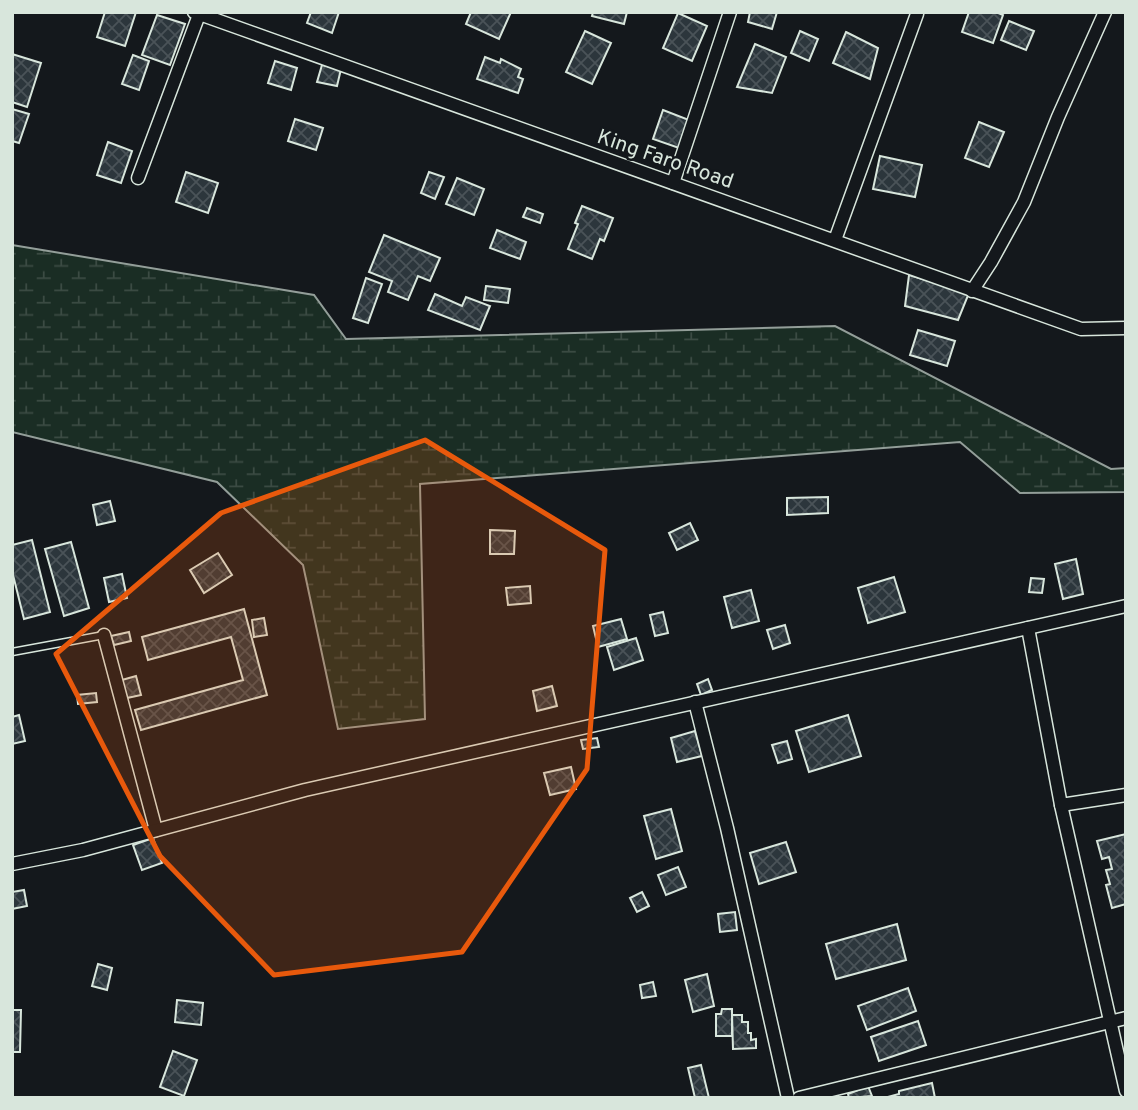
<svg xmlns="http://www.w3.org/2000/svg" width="1138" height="1110" viewBox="0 0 1138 1110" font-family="Overpass,sans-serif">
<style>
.wetland{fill:url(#wetland-marsh);stroke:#939e99;stroke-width:2}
.building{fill:url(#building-cross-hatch);stroke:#d8e6dc;stroke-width:2}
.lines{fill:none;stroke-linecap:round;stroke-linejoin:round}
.lane-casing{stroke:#d8e6dc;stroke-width:9}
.street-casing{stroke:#d8e6dc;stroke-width:15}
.lane{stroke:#14181c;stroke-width:6}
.street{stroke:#14181c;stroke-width:12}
.marked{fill:#e8590c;fill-opacity:0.2;stroke:#e8590c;stroke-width:5;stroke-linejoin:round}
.labels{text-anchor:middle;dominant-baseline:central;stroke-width:5;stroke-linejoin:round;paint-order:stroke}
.street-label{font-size:21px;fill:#d8e6dc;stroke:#14181c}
</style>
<defs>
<pattern id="wetland-marsh" width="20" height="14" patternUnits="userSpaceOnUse" patternTransform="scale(1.75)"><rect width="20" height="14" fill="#1a2d24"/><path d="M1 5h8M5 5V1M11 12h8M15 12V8" fill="none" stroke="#3b4b43"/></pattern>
<pattern id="building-cross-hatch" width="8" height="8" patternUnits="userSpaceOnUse" patternTransform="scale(1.75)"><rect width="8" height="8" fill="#2c363c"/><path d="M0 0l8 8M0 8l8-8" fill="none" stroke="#4a5358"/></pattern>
</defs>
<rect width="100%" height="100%" fill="#14181c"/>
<polygon class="wetland" points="12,245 314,295 346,339 835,326 1111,469 1126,468 1126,492 1020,493 960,442 420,484 425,719 338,729 303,565 217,482 12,432"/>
<g class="building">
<polygon points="105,12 136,12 125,46 97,37"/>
<polygon points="311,12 339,12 332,33 307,23"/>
<polygon points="471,12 511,12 499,39 466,24"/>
<polygon points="593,12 627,12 624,24 592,16"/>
<polygon points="750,12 777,12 772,29 748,22"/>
<polygon points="969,12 996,12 1003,15 993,43 962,32"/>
<polygon points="678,13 707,26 692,61 663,48"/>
<polygon points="157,15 185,24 170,65 142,55"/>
<polygon points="1009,21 1034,31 1026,50 1001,40"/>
<polygon points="585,31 611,43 592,84 566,72"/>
<polygon points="800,31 818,39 809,61 791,53"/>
<polygon points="846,32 878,48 870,79 833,63"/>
<polygon points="755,44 786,57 772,93 737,87"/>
<polygon points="12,54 41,63 27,107 12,102"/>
<polygon points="133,55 149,61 139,90 122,84"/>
<polygon points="485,57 500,63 501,59 521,69 518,77 523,79 518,93 477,79"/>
<polygon points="275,61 297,68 291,90 268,83"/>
<polygon points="322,65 341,69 337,86 317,82"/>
<polygon points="12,109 29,114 19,143 12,141"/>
<polygon points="663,110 689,120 679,148 653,139"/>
<polygon points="295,119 323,128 316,150 288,141"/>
<polygon points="979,122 1004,132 989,167 965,158"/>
<polygon points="108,142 132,151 121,183 97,175"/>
<polygon points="880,156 922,165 915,197 873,189"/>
<polygon points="186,172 218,183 208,213 176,202"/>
<polygon points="429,172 444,177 435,199 421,193"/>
<polygon points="457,178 484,189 474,215 446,204"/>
<polygon points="582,206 613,218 604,241 600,239 592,259 568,249 578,224 575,223"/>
<polygon points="527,208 543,214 540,223 523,217"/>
<polygon points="497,230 526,242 520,259 490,248"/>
<polygon points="384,235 440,258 430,281 418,276 408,300 388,292 392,281 369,272"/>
<polygon points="909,275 969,293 958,320 905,306"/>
<polygon points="366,278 382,284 368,323 353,318"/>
<polygon points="486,286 510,289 508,303 484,300"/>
<polygon points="435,294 462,306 466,297 490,306 480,330 428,310"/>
<polygon points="918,330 955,341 947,366 910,355"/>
<polygon points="828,497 828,513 787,515 787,498"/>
<polygon points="110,501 115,521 97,525 93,505"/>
<polygon points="690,523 698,540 677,550 669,533"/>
<polygon points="490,530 515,531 514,554 490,554"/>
<polygon points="32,540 50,612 24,619 12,571 12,545"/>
<polygon points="71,542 89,608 64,616 45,549"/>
<polygon points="218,553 232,575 204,593 190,570"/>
<polygon points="1076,559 1083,594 1063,599 1055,564"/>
<polygon points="122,574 127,598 109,602 104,578"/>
<polygon points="894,577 905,612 868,623 858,588"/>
<polygon points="1031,578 1044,579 1042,593 1029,592"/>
<polygon points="530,586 531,603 508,605 506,588"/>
<polygon points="751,590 759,621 732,628 724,597"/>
<polygon points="244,609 267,695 141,730 135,710 243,680 231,637 148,660 142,637"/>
<polygon points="663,612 668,633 655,636 650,615"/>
<polygon points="264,618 267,635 254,637 252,620"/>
<polygon points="621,619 627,639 598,647 593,626"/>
<polygon points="785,625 790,643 773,649 767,630"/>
<polygon points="129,632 131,641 114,645 111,636"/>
<polygon points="636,638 643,660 614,670 607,647"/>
<polygon points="136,676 141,695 127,698 122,680"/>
<polygon points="708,679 712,690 701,695 697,684"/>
<polygon points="552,686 557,706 537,711 533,691"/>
<polygon points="96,693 97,702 78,704 77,695"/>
<polygon points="19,715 25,741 12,744 12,717"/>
<polygon points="848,715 861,756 809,772 796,731"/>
<polygon points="695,731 702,756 677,762 671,738"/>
<polygon points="597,738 599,747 583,749 581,740"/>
<polygon points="787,741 792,759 778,763 772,745"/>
<polygon points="571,767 576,789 550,795 544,773"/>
<polygon points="671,809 682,851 656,859 644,816"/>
<polygon points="1126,834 1126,904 1112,908 1106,885 1110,884 1106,870 1112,869 1109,857 1102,859 1097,841"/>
<polygon points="153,838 162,863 142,870 133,845"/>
<polygon points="786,842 796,872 759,884 750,853"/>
<polygon points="678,867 686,887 666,895 658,875"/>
<polygon points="24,890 27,906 12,909 12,892"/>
<polygon points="642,892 649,906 637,912 630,898"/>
<polygon points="735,912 737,930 720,932 718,914"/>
<polygon points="897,924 906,960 836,979 826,944"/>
<polygon points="98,964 112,968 107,990 92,986"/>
<polygon points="707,974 714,1006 693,1012 685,980"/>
<polygon points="653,982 656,996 642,998 640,985"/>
<polygon points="908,988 916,1011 867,1030 858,1006"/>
<polygon points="177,1000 203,1003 201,1025 175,1022"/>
<polygon points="722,1009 732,1009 732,1036 716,1036 716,1014 721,1014"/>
<polygon points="12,1010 21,1010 20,1052 12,1052"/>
<polygon points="732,1015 742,1015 742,1022 748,1022 748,1033 751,1033 751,1040 756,1039 756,1048 733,1049"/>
<polygon points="918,1021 926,1045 879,1061 871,1037"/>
<polygon points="173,1051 197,1060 184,1096 160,1087"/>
<polygon points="701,1065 709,1098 695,1098 688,1068"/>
<polygon points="932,1083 935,1098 884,1098 899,1094 899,1091"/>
<polygon points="868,1086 872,1096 849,1098 848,1094"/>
</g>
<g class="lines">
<g class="lane-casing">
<polyline id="lane" points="12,652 104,635"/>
</g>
<g class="street-casing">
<g id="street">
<polyline points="194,12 1081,329 1126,328"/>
<polyline points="138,178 200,12"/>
<polyline points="673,183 730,12"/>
<polyline points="835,240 917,14"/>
<polyline points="972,291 991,262 1024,202 1058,117 1105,12"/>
<polyline points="1028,628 1061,805 1126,1091"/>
<polyline points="104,635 156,830"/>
<polyline points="695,702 727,828 788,1098"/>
<polyline points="1061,805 1126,795"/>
<polyline points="12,864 83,850 305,790 1126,606"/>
<polyline points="799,1098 1126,1018"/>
</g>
</g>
<use href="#lane" class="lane"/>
<use href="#street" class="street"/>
</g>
<path class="marked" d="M425,440L605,550L587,769L462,952L274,975L160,856L56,654L221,513Z"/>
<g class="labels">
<g class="street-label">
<text transform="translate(665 160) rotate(19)">King Faro Road</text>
</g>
</g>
<rect width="1138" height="1110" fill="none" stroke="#d8e6dc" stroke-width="28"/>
</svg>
